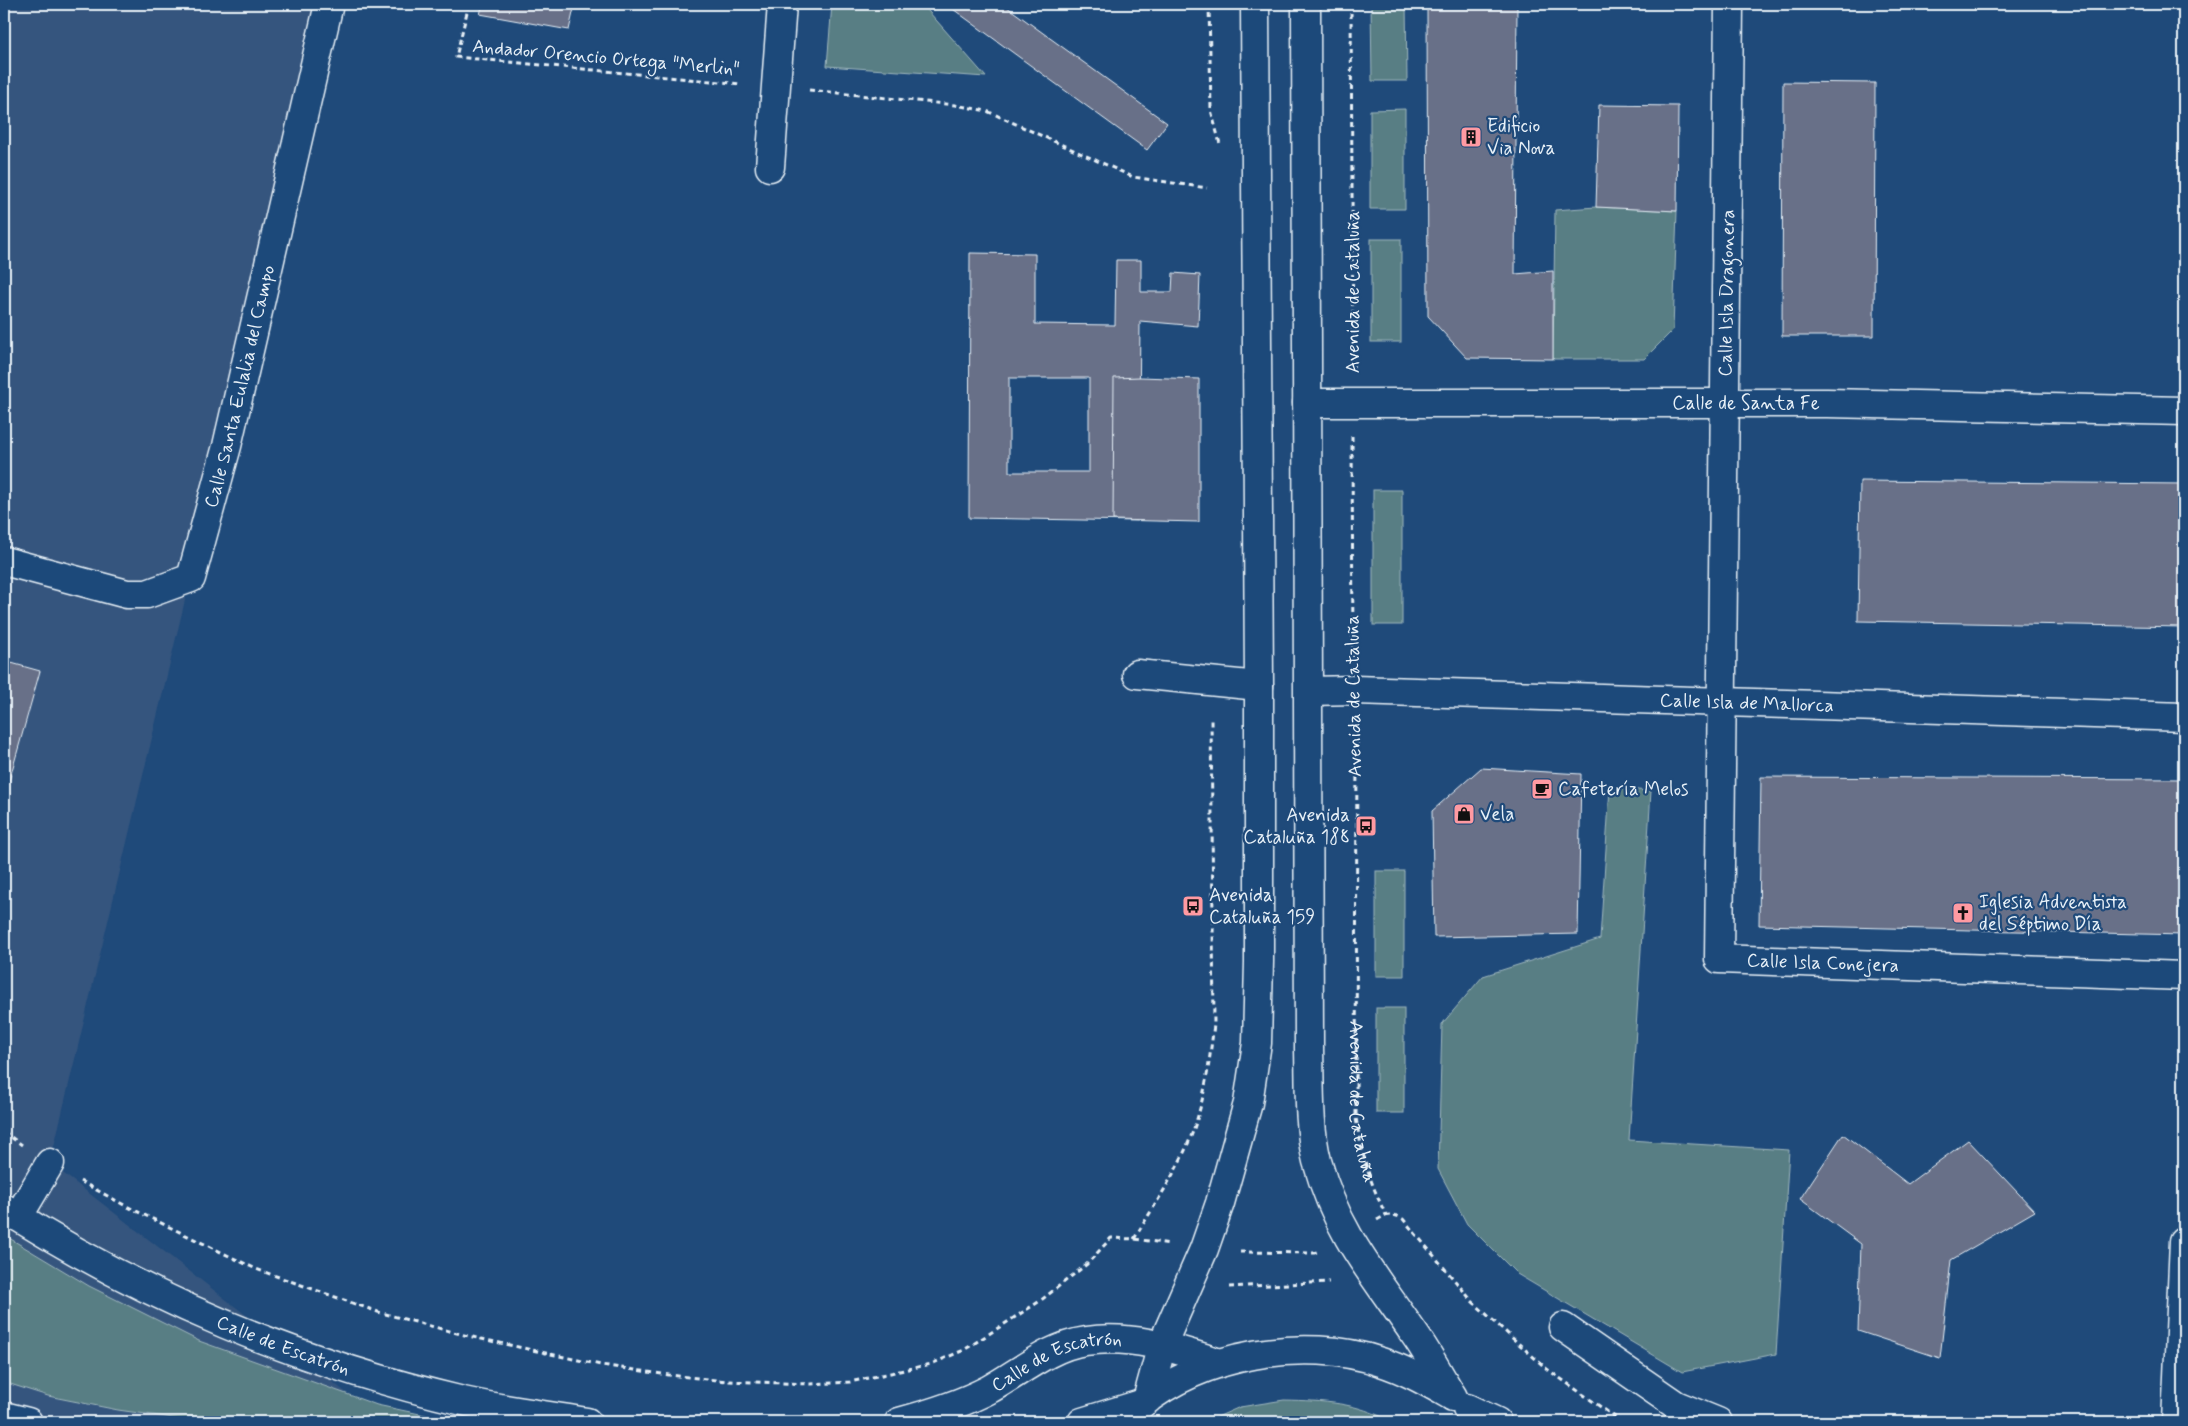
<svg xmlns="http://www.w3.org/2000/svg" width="2188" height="1426" viewBox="0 0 2188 1426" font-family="Mynerve,sans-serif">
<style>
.built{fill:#35557e}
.green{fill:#597e84;stroke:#a0b8be}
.building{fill:#676f88;stroke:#e8f1f8;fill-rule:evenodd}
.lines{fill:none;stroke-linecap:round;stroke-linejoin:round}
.minor-casing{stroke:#e8f1f8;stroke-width:31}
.major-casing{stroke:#e8f1f8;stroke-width:31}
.highway-casing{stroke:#e8f1f8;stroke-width:31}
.path{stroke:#e8f1f8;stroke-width:3;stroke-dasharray:5 4;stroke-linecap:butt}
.minor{stroke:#1f4a7a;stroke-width:28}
.major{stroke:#1f4a7a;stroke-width:28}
.highway{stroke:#1f4a7a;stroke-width:28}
.labels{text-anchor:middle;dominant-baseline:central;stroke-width:4.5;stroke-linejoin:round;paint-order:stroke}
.street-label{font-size:19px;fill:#e8f1f8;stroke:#1f4a7a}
.poi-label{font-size:19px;fill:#e8f1f8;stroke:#1f4a7a;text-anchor:start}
</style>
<rect width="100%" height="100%" fill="#1f4a7a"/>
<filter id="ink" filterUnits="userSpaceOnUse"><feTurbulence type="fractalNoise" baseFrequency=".02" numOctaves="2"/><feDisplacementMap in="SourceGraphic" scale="10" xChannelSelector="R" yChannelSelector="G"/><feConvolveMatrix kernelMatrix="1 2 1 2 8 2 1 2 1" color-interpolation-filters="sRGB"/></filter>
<g filter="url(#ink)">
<polygon class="built" points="4,4 328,4 50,1163 384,1422 4,1422"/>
<g class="green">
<polygon points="832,4 922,4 986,77 827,66"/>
<polygon points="1371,4 1406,4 1407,81 1372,81"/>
<polygon points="1405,109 1405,209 1370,209 1370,110"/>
<polygon points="1596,207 1677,211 1673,330 1644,359 1553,359 1555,210"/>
<rect x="1371" y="239" width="30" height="103"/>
<rect x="1373" y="490" width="29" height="135"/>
<polygon points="1610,788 1651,791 1629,1140 1789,1150 1776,1354 1682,1372 1517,1274 1467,1224 1438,1169 1442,1024 1483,976 1600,939"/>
<rect x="1376" y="871" width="28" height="105"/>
<rect x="1376" y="1008" width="28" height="105"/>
<polygon points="4,1235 89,1286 199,1341 377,1405 458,1422 201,1422 118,1410 48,1396 4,1382"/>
<path d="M1284,1400C1324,1401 1356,1402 1392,1422H1206L1240,1407Z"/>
</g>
<g class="building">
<polygon points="483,4 575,4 569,30 480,14"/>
<polygon points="946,4 1003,4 1167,123 1147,150"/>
<polygon points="1427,4 1517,4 1515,274 1553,271 1553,359 1467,358 1428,316"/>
<polygon points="1783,82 1875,83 1874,336 1782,336"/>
<polygon points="1599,105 1678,106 1677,211 1596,207"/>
<path d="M970,253L1035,254V324L1115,325L1116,260H1141V292H1172L1173,273L1200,275L1198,326L1140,321L1138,521L969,518ZM1009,378H1089V472H1009Z"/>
<polygon points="1140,377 1199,379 1199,522 1113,520 1114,378"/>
<polygon points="1860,481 2184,484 2184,627 1858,621"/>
<polygon points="4,661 40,671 4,799"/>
<polygon points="1481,768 1581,774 1578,934 1434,937 1432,811"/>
<polygon points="1761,777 2184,779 2184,935 1759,925"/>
<polygon points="1843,1134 1908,1184 1968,1140 2035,1211 1951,1260 1940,1358 1858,1331 1861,1244 1800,1199"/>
</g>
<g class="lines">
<g class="minor-casing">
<g id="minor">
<path id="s2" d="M1729,4L1719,959L2184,976"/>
<polyline points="770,167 782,4"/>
<path id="s3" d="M1307,403H1827L2184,411"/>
<path id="s4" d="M4,561L127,594H147L191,578L227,446L329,4"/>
<polyline points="1137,674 1259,686"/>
<path id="s5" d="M1309,691L1355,690L2184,717"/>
<path id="s6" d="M4,1208C144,1298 301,1363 463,1401C504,1410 546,1415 587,1422"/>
<polyline points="18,1217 50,1163"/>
<polyline points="1563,1327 1676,1405 1718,1422"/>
<path id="s7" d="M899,1422C929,1414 959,1405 988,1390C1019,1373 1050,1346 1086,1341C1132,1334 1176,1349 1220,1363"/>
<polyline points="2176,1422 2184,1241"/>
</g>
</g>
<g class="major-casing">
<g id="major">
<path d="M1306,4L1309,1048C1310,1085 1308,1125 1317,1161C1337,1234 1374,1275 1415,1335C1429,1355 1440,1376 1453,1397"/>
<polyline points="1147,1400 1162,1345 1204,1249 1220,1203 1248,1103 1257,1043 1259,962 1259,686 1255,4"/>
<path d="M1139,1406C1200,1354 1305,1336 1381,1362C1406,1370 1427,1382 1450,1395"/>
</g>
</g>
<g class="highway-casing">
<g id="highway">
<polyline points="1467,1408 1497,1422"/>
<polyline points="4,1416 28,1422"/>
<polyline points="1082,1422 1141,1404"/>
</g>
</g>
<g class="path">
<polyline points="469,4 456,57 742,84"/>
<polyline points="1209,4 1211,110 1220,144"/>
<polyline points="1351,4 1353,370"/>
<polyline points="809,90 955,105 987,111 1133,177 1207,188"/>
<polyline points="1352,436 1353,657"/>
<path id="s1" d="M1357,723L1356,1118C1362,1155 1369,1181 1386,1215"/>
<polyline points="4,1132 22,1145"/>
<polyline points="80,1181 126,1206 256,1269 378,1312 468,1336 601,1365 669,1375 726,1381 811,1384 850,1382 931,1364 964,1350 1040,1301 1087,1264 1111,1238 1134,1239 1170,1244"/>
<path d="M1377,1220C1387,1214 1393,1213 1403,1219L1472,1301L1509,1335L1547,1369L1622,1422"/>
<path d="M1134,1239C1158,1199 1187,1158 1199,1112C1207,1084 1210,1054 1214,1025L1211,717"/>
<polyline points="1240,1252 1314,1253 1319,1251"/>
<polyline points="1229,1287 1329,1282"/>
</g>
<use href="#minor" class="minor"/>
<use href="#major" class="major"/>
<use href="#highway" class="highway"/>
</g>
</g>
<defs>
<g id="building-square" transform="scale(1.125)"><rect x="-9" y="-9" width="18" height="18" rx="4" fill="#ff9aa2" stroke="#1f4a7a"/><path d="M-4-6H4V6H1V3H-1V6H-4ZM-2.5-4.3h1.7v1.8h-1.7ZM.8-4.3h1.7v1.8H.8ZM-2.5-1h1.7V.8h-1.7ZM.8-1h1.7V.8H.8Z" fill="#111"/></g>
<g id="cafe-square" transform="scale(1.125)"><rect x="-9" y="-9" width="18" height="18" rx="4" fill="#ff9aa2" stroke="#1f4a7a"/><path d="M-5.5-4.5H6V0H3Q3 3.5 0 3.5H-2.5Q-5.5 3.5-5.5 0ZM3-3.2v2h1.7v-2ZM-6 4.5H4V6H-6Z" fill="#111"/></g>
<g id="shop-square" transform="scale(1.125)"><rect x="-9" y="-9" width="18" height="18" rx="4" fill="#ff9aa2" stroke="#1f4a7a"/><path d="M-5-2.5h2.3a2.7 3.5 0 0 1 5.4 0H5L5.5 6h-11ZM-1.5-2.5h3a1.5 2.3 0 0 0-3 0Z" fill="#111"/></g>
<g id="bus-square" transform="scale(1.125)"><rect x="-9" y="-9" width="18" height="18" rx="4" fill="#ff9aa2" stroke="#1f4a7a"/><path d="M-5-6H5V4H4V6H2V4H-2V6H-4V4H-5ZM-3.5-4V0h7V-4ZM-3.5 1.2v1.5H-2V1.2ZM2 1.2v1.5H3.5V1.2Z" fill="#111"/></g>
<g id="church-square" transform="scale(1.125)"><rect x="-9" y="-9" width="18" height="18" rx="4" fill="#ff9aa2" stroke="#1f4a7a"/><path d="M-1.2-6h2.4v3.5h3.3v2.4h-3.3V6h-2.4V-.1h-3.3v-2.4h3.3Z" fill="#111"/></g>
</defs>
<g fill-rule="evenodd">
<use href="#building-square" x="1471" y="137"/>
<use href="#cafe-square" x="1542" y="789"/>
<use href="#shop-square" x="1464" y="814"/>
<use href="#bus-square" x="1366" y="826"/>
<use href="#bus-square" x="1193" y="906"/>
<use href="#church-square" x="1963" y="913"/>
</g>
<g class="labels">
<g class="street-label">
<text transform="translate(606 58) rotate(5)">Andador Orencio Ortega "Merlin"</text>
<text transform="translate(1353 292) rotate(-90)">Avenida de Cataluña</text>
<text transform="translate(1727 293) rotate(-89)">Calle Isla Dragonera</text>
<text stroke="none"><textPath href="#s4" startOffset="392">Calle Santa Eulalia del Campo</textPath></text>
<text stroke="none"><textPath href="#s3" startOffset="439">Calle de Santa Fe</textPath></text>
<text transform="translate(1354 696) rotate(-91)">Avenida de Cataluña</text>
<text stroke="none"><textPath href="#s5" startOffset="438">Calle Isla de Mallorca</textPath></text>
<text stroke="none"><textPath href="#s2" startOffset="1059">Calle Isla Conejera</textPath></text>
<text stroke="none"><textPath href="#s1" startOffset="379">Avenida de Cataluña</textPath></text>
<text stroke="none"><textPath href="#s6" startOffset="312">Calle de Escatrón</textPath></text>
<text stroke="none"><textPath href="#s7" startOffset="171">Calle de Escatrón</textPath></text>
</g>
<g class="poi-label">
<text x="1487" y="126">Edificio<tspan x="1487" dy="22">Via Nova</tspan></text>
<text x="1558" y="789">Cafetería Melos</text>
<text x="1480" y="814">Vela</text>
<text x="1350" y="815" text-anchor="end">Avenida<tspan x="1350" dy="22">Cataluña 188</tspan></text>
<text x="1209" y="895">Avenida<tspan x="1209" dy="22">Cataluña 159</tspan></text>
<text x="1979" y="902">Iglesia Adventista<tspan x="1979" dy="22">del Séptimo Día</tspan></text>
</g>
</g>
<rect width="2188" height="1426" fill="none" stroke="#1f4a7a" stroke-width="20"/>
<rect x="10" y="10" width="2168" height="1406" fill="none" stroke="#e8f1f8" stroke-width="2" filter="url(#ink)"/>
</svg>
